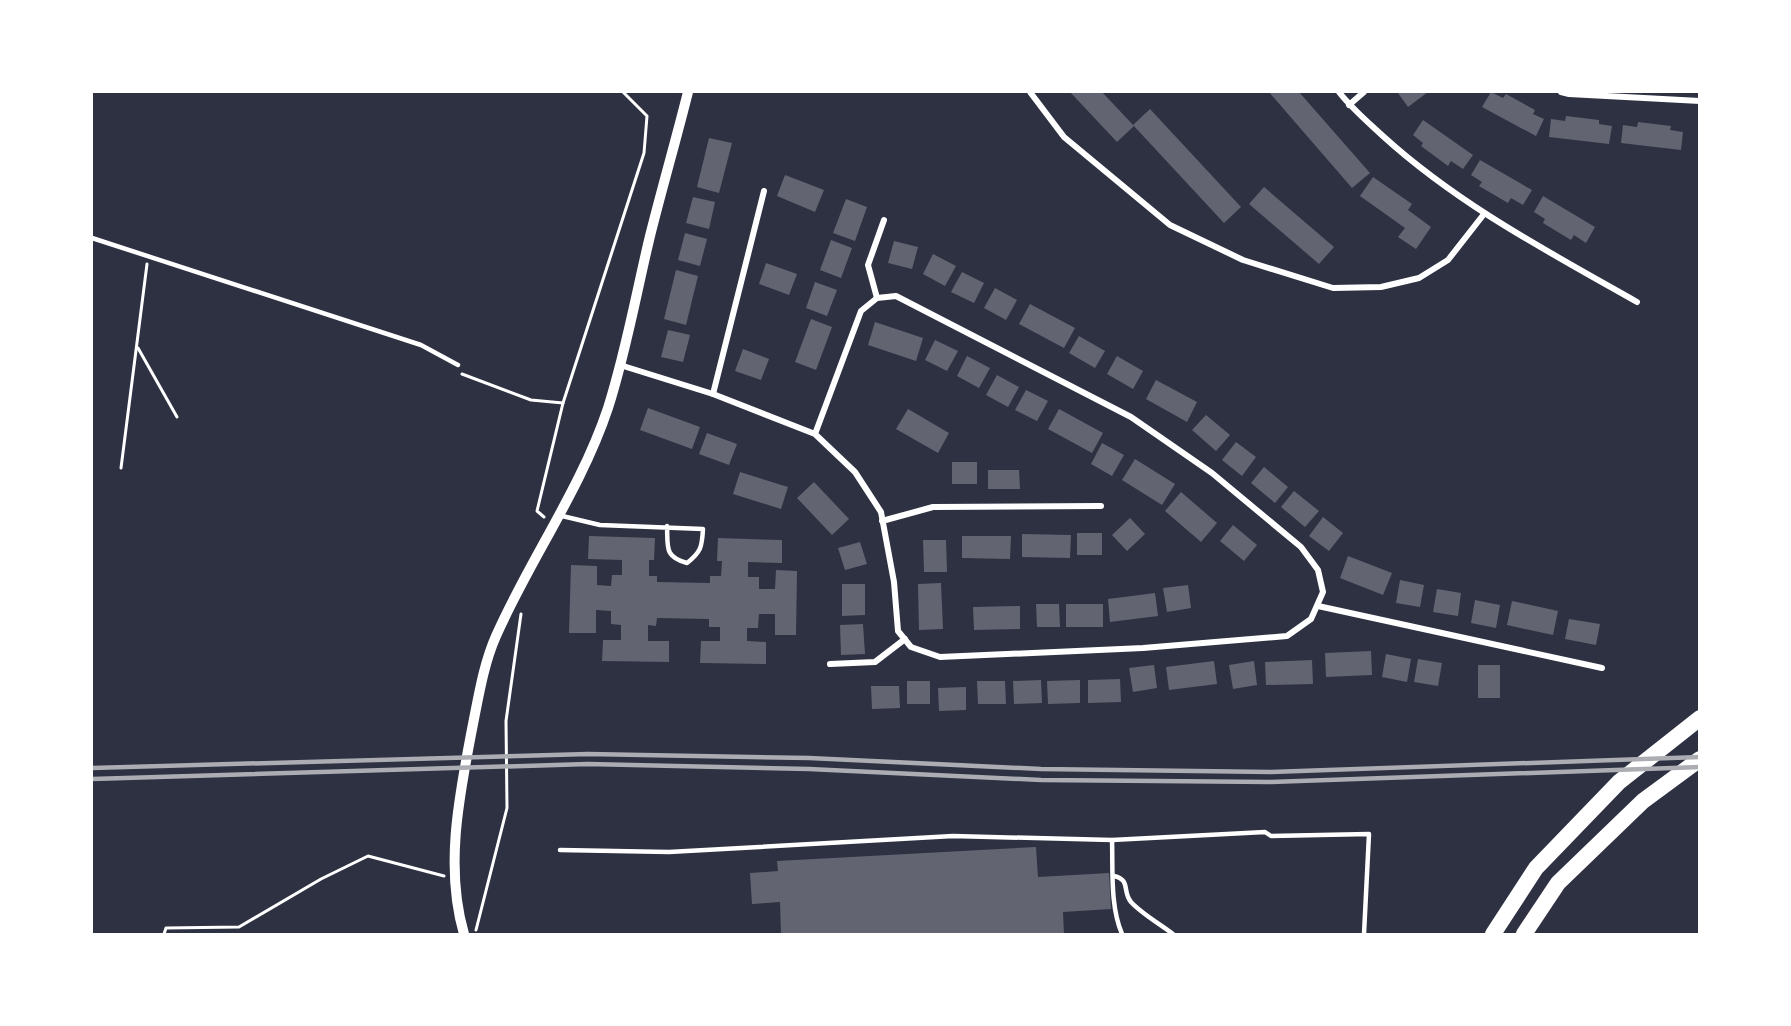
<svg xmlns="http://www.w3.org/2000/svg" width="1791" height="1026" viewBox="0 0 1791 1026" font-family="Inter,sans-serif">
<style>
.building{fill:#626471}
.lines{fill:none;stroke-linecap:round;stroke-linejoin:round}
.path{stroke:#fff;stroke-width:3}
.service{stroke:#fff;stroke-width:4.5}
.minor{stroke:#fff;stroke-width:6}
.tertiary{stroke:#fff;stroke-width:10}
.motorway{stroke:#fff;stroke-width:16}
.rail{stroke:#abadb3;stroke-width:4.5}
</style>
<rect width="100%" height="100%" fill="#2d3142"/>
<g class="building">
<polygon points="1070,92 1102,92 1134,126 1117,142"/>
<polygon points="1269,92 1299,92 1370,173 1352,188"/>
<polygon points="1399,92 1428,92 1408,107 1398,93"/>
<polygon points="1491,92 1503,98 1506,94 1535,110 1533,114 1544,119 1536,136 1482,107"/>
<polygon points="1150,109 1241,207 1224,223 1133,125"/>
<polygon points="1566,116 1599,120 1599,124 1612,126 1609,144 1549,137 1551,119 1565,121"/>
<polygon points="1423,120 1473,155 1463,169 1451,161 1448,166 1421,146 1423,143 1413,135"/>
<polygon points="1638,122 1671,126 1670,130 1683,132 1681,150 1621,143 1623,125 1637,127"/>
<polygon points="709,138 732,143 719,193 697,187"/>
<polygon points="1480,160 1532,190 1523,205 1511,198 1508,203 1479,186 1482,182 1471,175"/>
<polygon points="785,175 824,190 815,212 777,196"/>
<polygon points="1373,177 1412,204 1408,210 1431,227 1416,249 1398,237 1405,228 1360,196"/>
<polygon points="1264,187 1334,247 1319,264 1249,204"/>
<polygon points="1543,196 1595,227 1586,243 1574,235 1571,240 1543,223 1545,219 1534,212"/>
<polygon points="693,197 715,202 709,229 686,223"/>
<polygon points="846,199 867,207 855,241 833,233"/>
<polygon points="685,233 707,239 700,266 678,260"/>
<polygon points="831,240 852,248 841,278 820,270"/>
<polygon points="894,241 918,247 912,269 888,263"/>
<polygon points="933,254 956,266 945,286 923,274"/>
<polygon points="766,263 797,274 789,295 759,284"/>
<polygon points="676,270 698,276 686,325 664,319"/>
<polygon points="962,272 984,283 974,303 951,292"/>
<polygon points="815,282 837,290 827,316 806,308"/>
<polygon points="995,288 1017,300 1006,320 984,308"/>
<polygon points="1030,304 1075,328 1064,348 1019,324"/>
<polygon points="811,319 832,327 816,370 795,362"/>
<polygon points="875,322 923,338 916,361 868,345"/>
<polygon points="668,330 690,335 683,362 661,357"/>
<polygon points="1079,336 1105,351 1095,368 1069,353"/>
<polygon points="935,340 958,351 947,371 925,360"/>
<polygon points="743,349 769,359 761,380 735,371"/>
<polygon points="967,356 990,368 979,388 957,376"/>
<polygon points="1117,356 1143,371 1133,389 1107,374"/>
<polygon points="997,375 1019,387 1008,407 986,395"/>
<polygon points="1156,380 1197,402 1187,422 1146,399"/>
<polygon points="1026,390 1048,401 1037,421 1015,410"/>
<polygon points="648,408 700,427 692,449 640,430"/>
<polygon points="908,409 949,433 938,453 896,429"/>
<polygon points="1059,409 1103,433 1092,453 1048,429"/>
<polygon points="1206,415 1230,435 1216,451 1192,430"/>
<polygon points="707,433 737,444 729,465 699,454"/>
<polygon points="1236,442 1256,457 1242,476 1222,460"/>
<polygon points="1102,443 1124,455 1112,476 1091,464"/>
<polygon points="1135,459 1175,484 1162,505 1122,480"/>
<rect x="952" y="462" width="25" height="22"/>
<polygon points="1264,467 1288,487 1275,503 1251,483"/>
<polygon points="988,470 1019,470 1020,489 988,489"/>
<polygon points="740,472 788,487 781,509 733,494"/>
<polygon points="814,482 849,519 832,535 797,498"/>
<polygon points="1294,491 1319,511 1305,527 1281,507"/>
<polygon points="1181,492 1217,523 1201,542 1165,511"/>
<polygon points="1323,517 1343,533 1329,551 1309,536"/>
<polygon points="1130,518 1145,534 1127,551 1112,535"/>
<polygon points="1233,525 1257,545 1244,561 1220,541"/>
<rect x="1077" y="533" width="25" height="22"/>
<polygon points="1022,534 1071,535 1070,558 1022,557"/>
<polygon points="589,536 655,538 654,560 649,560 649,576 657,576 657,582 710,583 710,576 721,576 722,561 717,561 718,538 782,540 782,563 748,562 748,577 759,577 759,589 775,589 776,570 797,571 796,635 775,635 775,614 759,614 758,628 747,628 747,641 766,642 766,664 700,663 701,641 720,641 720,627 709,627 709,619 657,618 656,626 648,625 648,641 669,641 669,662 602,661 603,640 621,640 621,625 611,624 611,611 596,610 596,633 569,633 571,565 597,566 597,585 611,586 612,575 622,575 622,560 588,559"/>
<polygon points="962,536 1011,536 1010,559 962,558"/>
<polygon points="923,540 946,540 947,572 924,572"/>
<polygon points="860,542 867,564 845,570 838,548"/>
<polygon points="1348,556 1392,573 1383,595 1340,578"/>
<polygon points="1400,580 1424,585 1420,607 1396,603"/>
<polygon points="941,583 943,629 919,630 918,584"/>
<polygon points="842,584 865,584 865,615 842,616"/>
<polygon points="1188,585 1191,608 1167,612 1163,588"/>
<polygon points="1437,589 1461,593 1458,616 1433,612"/>
<polygon points="1155,593 1158,616 1110,622 1108,599"/>
<polygon points="1475,600 1500,605 1496,628 1471,623"/>
<polygon points="1512,601 1558,611 1553,635 1507,625"/>
<polygon points="1036,604 1059,604 1060,627 1037,627"/>
<rect x="1066" y="604" width="37" height="23"/>
<polygon points="1020,606 1020,629 974,630 973,607"/>
<polygon points="1569,619 1600,624 1596,645 1565,639"/>
<polygon points="863,624 865,654 841,655 840,625"/>
<polygon points="1371,651 1372,675 1326,677 1325,653"/>
<polygon points="1386,654 1411,659 1407,682 1382,677"/>
<polygon points="1418,659 1442,663 1438,686 1414,682"/>
<polygon points="1312,660 1313,684 1266,685 1265,662"/>
<polygon points="1214,661 1217,684 1169,690 1166,667"/>
<polygon points="1254,661 1257,685 1233,689 1229,665"/>
<polygon points="1154,665 1157,688 1133,692 1129,668"/>
<rect x="1478" y="665" width="22" height="33"/>
<polygon points="1120,679 1121,702 1088,703 1088,680"/>
<polygon points="1041,680 1042,703 1014,704 1013,681"/>
<polygon points="1080,680 1080,703 1048,704 1047,681"/>
<rect x="907" y="681" width="23" height="23"/>
<polygon points="977,681 1005,681 1006,704 978,704"/>
<polygon points="871,686 899,686 900,708 872,709"/>
<polygon points="966,687 966,710 939,711 938,688"/>
<polygon points="1036,847 1038,877 1109,873 1111,909 1063,912 1064,934 781,934 780,902 752,904 750,873 778,871 777,861"/>
</g>
<g class="lines">
<g class="path">
<polyline points="138,348 177,417"/>
<polyline points="462,374 531,400 563,403"/>
<polyline points="121,468 147,264"/>
<polyline points="544,517 537,511 563,403 644,153 647,116 623,92"/>
<polyline points="476,930 507,808 506,721 521,614"/>
<polyline points="164,934 166,928 239,927 321,879 368,856 444,876"/>
</g>
<g class="service">
<polyline points="92,238 421,345 458,365"/>
<path d="M558,515L600,525L703,529C702,547 701,552 687,563C664,557 668,547 667,526"/>
<path d="M1112,840C1113,870 1110,906 1122,934"/>
<polyline points="560,850 669,852 953,836 1112,840 1265,832 1271,836 1369,834 1364,934"/>
<path d="M1114,876C1131,880 1122,891 1131,902C1142,914 1160,924 1173,934"/>
</g>
<g class="minor">
<polyline points="1030,92 1064,137 1170,225 1243,260 1333,288 1381,287 1419,278 1448,260 1484,214"/>
<path d="M1339,92C1352,109 1368,122 1384,137C1459,205 1549,252 1637,302"/>
<polyline points="1561,92 1569,94 1700,101"/>
<polyline points="1349,105 1364,92"/>
<polyline points="877,298 868,265 884,220"/>
<polyline points="620,365 713,394 815,434 855,472 881,512 894,582 898,631 911,647 940,657 1143,648 1287,636 1311,619 1323,592 1318,570 1301,547 1212,473 1131,417 896,296 877,298 861,311 815,434"/>
<polyline points="713,394 764,191"/>
<polyline points="882,521 933,507 1101,506"/>
<polyline points="1318,606 1602,668"/>
<polyline points="830,664 875,662 905,639"/>
</g>
<path class="tertiary" d="M464,934C444,866 460,792 473,724C479,694 484,663 496,636C530,559 581,489 608,408C626,352 636,294 650,236C662,188 676,140 688,92"/>
<g class="motorway">
<polyline points="1493,934 1536,868 1619,782 1700,718"/>
<polyline points="1524,934 1558,883 1643,801 1700,759"/>
</g>
<g class="rail">
<polyline points="92,768 588,754 809,758 1041,769 1271,772 1700,757"/>
<polyline points="92,779 588,764 809,769 1041,780 1271,782 1700,767"/>
</g>
</g>
<rect width="1791" height="1026" fill="none" stroke="#ffffff" stroke-width="186"/>
</svg>
